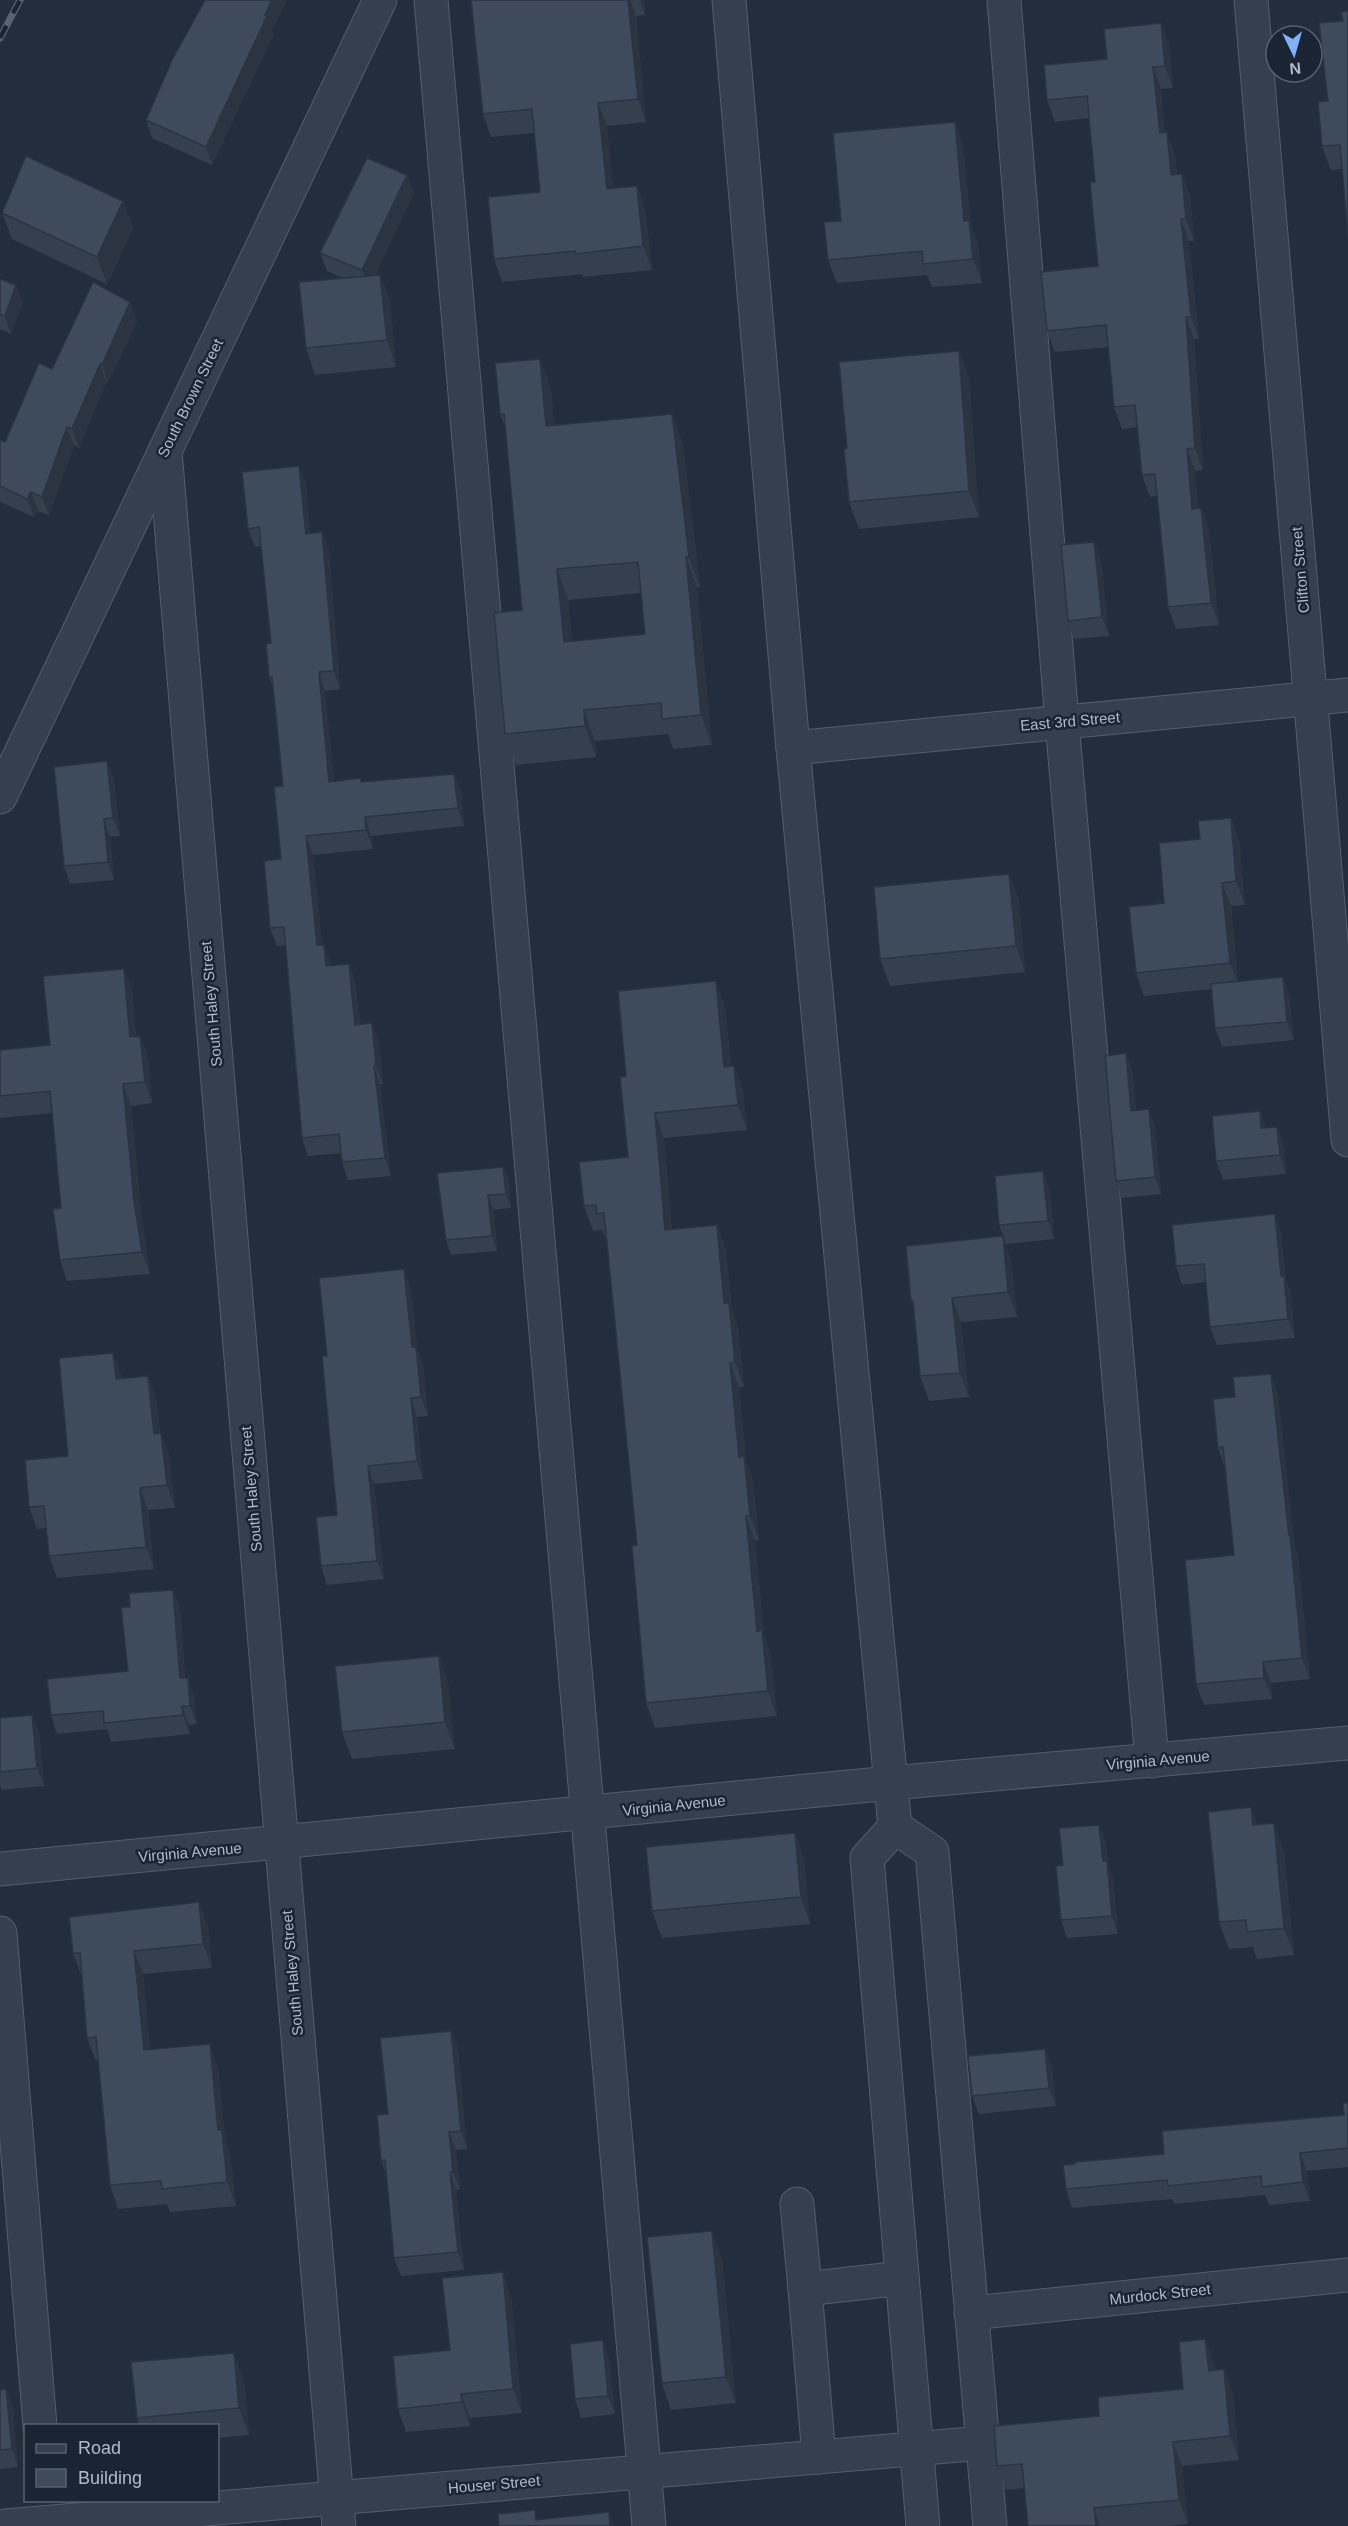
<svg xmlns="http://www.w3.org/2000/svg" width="1348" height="2526" viewBox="0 0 1348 2526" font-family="Arial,sans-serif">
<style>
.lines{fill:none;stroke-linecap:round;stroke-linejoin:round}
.minor-casing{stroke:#545d6b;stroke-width:35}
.minor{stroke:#363f4d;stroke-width:33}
.rail-casing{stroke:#586374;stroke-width:7}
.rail{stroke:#1b2432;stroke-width:4.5;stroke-dasharray:14;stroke-linecap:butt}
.wall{fill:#35404f;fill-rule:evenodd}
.shaded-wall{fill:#2b3440}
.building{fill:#3e4b5c;stroke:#2b3440;stroke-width:1.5;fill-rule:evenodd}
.labels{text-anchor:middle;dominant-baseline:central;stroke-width:5;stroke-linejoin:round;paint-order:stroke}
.street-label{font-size:15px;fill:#b1bac8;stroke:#1b2432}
</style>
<rect width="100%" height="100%" fill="#222d3d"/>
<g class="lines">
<g class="minor-casing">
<g id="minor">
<polyline points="431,0 649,2526"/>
<polyline points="729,0 793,748 895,1827 867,1858 923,2526"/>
<polyline points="1004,0 1062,722 1152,1761"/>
<polyline points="1251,0 1348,1140"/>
<polyline points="165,451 339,2526"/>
<polyline points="793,748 1348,695"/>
<polyline points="0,797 380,0"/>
<polyline points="895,1827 932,1852 990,2526"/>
<polyline points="0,1869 891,1783 1348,1743"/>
<polyline points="0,1933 40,2426"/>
<polyline points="797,2204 805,2289"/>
<polyline points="971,2313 1348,2275"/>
<polyline points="819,2457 805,2289 902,2278"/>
<polyline points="5,2526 983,2443"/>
</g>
</g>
<use href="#minor" class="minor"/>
<g class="rail-casing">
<polyline id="rail" points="0,38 20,0"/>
</g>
<use href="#rail" class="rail"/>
</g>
<g class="wall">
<polygon points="205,0 287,0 272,30 274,34 212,165 152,138 146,120"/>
<polygon points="471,0 644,0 645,15 636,16 646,122 607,126 613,188 637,186 645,209 652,270 583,277 583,274 502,282 494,259 540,192 534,133 491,137 483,114"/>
<polygon points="1348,11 1342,169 1331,170 1322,146 1328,101 1343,21"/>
<polygon points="1161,23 1169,45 1173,88 1161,89 1165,132 1175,154 1177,174 1182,174 1190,196 1194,241 1189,241 1199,339 1194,339 1203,470 1195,471 1198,509 1201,508 1209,530 1219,625 1176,629 1168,607 1157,496 1150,497 1142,475 1137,427 1122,429 1114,407 1108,347 1055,352 1047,331 1098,266 1095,182 1089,118 1055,122 1047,100"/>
<polygon points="963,145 971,226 978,244 982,283 932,287 927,275 837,283 828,260 841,221"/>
<polygon points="407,175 414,193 375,275 380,275 390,301 396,367 315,375 306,348 343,278 327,271 320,253"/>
<polygon points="123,201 133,228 107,284 12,239 2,213"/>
<polygon points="0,279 23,303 11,334 0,329"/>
<polygon points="130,302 137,321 108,383 106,382 79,448 74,445 49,515 38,511 34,517 0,502 0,440 5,442 52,369"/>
<polygon points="959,351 969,377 979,517 859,529 849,502"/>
<path d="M540,359L551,389L554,426L683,444L700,587H697L712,745L673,749L668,734L595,741L596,757L516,765L505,734L522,610L506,429L500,414ZM641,593L645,634L572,641L568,600Z"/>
<polygon points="306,484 310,533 322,532 329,550 340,689 325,691 334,781 362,782 454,774 461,792 464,826 371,836 373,849 313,855 322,945 331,963 331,965 349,964 355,982 360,1025 372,1023 379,1042 383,1084 380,1084 391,1176 348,1180 342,1162 341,1153 308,1156 302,1138 285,945 277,946 270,928 281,859 283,786 274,690 269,677 271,643 261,546 255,547 248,529"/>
<polygon points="1101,560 1109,636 1074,639 1068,621"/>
<polygon points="107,761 114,780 120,836 110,837 114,880 70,884 64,866"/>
<polygon points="1231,818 1239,841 1245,905 1231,906 1238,981 1289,995 1294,1040 1222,1047 1215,1028 1212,989 1144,996 1136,973 1164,903 1200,839"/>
<polygon points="1009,874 1019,900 1025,972 890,986 880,959"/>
<polygon points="124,969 132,990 136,1036 140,1036 148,1057 152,1103 131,1106 142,1222 150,1274 67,1281 60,1260 61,1208 52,1113 0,1118 0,1050 50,1045"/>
<polygon points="725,1006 731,1066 734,1066 743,1090 747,1130 664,1138 672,1229 717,1225 726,1250 732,1309 738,1327 744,1387 739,1387 746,1461 753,1481 759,1540 755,1541 764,1635 771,1655 777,1716 655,1728 646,1703 637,1545 606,1239 602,1230 593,1231 584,1206 628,1157 626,1076"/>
<polygon points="1126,1053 1132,1070 1136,1111 1149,1109 1155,1126 1161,1194 1122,1198 1116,1181"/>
<polygon points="1260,1111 1266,1128 1277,1127 1284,1145 1286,1174 1223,1180 1216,1161"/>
<polygon points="503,1167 509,1181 511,1208 494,1210 497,1251 451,1255 446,1240"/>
<polygon points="1050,1190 1054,1239 1006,1244 999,1225"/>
<polygon points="1281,1233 1286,1281 1291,1294 1295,1338 1217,1345 1210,1327 1206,1282 1182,1285 1176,1266"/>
<polygon points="1011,1261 1017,1317 961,1322 969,1397 929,1401 920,1376 914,1309 911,1301"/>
<polygon points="411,1288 417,1348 423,1365 428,1416 417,1417 423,1479 374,1484 384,1579 327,1585 321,1566 337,1515 327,1356"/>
<polygon points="121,1375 122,1379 156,1398 160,1433 161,1433 169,1455 175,1508 148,1510 154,1569 57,1578 49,1556 46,1528 37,1529 29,1507 68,1456"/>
<polygon points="1278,1395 1295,1549 1298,1556 1310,1679 1271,1683 1272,1699 1204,1705 1196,1684 1234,1555 1225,1468 1218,1448"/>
<polygon points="173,1590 180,1608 185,1678 194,1696 197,1724 189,1725 190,1734 111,1742 107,1729 57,1734 51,1715 128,1671 130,1607"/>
<polygon points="439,1656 448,1683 455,1749 352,1759 342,1732"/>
<polygon points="32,1715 39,1733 44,1786 2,1790 0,1785 0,1718"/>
<polygon points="1251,1807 1257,1825 1284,1850 1294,1955 1257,1959 1253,1947 1229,1949 1219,1922"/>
<polygon points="795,1833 804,1860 810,1924 662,1938 652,1911"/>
<polygon points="1106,1843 1108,1865 1113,1879 1118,1934 1067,1938 1061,1920 1063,1865"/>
<polygon points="208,1926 212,1968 143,1974 150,2050 218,2067 225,2139 230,2153 236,2206 170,2212 167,2204 118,2209 110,2185 98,2061 96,2061 87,2038 82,1977 73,1953"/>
<polygon points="451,2031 458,2049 467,2149 456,2150 460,2189 456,2190 464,2270 401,2276 394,2258 386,2174 381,2160 388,2114"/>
<polygon points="1052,2067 1056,2106 979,2114 972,2096"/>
<polygon points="1348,2103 1348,2167 1307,2171 1310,2201 1269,2205 1265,2195 1174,2204 1172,2199 1072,2208 1066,2189 1164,2154 1344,2115"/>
<polygon points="722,2258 736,2403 671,2410 662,2383"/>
<polygon points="511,2296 522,2413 470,2418 470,2426 406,2432 398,2409 450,2350"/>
<polygon points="1205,2339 1214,2363 1215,2370 1233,2393 1239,2460 1182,2466 1188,2524 1167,2526 1028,2526 1024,2488 1006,2490 997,2466 1099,2416 1183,2389"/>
<polygon points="603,2340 609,2359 615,2414 581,2418 575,2399"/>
<polygon points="244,2380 249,2435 218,2438 218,2426 139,2426 137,2418"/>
<polygon points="6,2389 13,2407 18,2467 0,2469 0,2390"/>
</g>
<g class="shaded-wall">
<polygon points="272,0 287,0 272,30 274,34 212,165 206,147"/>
<polygon points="628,0 630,0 636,16 646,122 638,99"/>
<polygon points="640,0 644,0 645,15"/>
<polygon points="1161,23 1169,45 1173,88 1165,66"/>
<polygon points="1153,67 1161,89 1168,155 1160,133"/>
<polygon points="598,103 607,126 616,212 607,189"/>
<polygon points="955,122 963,145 971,226 978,244 982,283 973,259 964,221"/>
<polygon points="1167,132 1175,154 1179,196 1171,175"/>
<polygon points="1182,174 1190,196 1194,241 1186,219"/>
<polygon points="407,175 414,193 369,289 362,270"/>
<polygon points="637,186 645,209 652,270 643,246"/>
<polygon points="123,201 133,228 107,284 97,257"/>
<polygon points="1181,219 1189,241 1199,339 1191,317"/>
<polygon points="380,275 390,301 396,367 387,340"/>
<polygon points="16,285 23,303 11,334 5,316"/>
<polygon points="130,302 137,321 108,383 102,365"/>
<polygon points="1186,317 1194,339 1203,470 1195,448"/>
<polygon points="959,351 969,377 979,517 969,491"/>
<polygon points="540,359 551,389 557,457 546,426"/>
<polygon points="100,364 106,382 79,448 72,429"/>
<polygon points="672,414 683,444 700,587 689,557"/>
<polygon points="67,427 74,445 49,515 42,497"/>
<polygon points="1187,449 1195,471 1200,531 1192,509"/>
<polygon points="299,466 306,484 312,552 306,534"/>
<polygon points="31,492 38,511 34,517 27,499"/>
<polygon points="1201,508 1209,530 1219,625 1211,603"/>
<polygon points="322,532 329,550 340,689 334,671"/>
<polygon points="1094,542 1101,560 1109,636 1102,617"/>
<polygon points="686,557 697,587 712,745 701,715"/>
<polygon points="557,569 568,600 575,672 564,642"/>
<polygon points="319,672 325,691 336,800 329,782"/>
<polygon points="584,710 595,741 596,757 585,726"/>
<polygon points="107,761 114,780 120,836 113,818"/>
<polygon points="454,774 461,792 464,826 458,808"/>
<polygon points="365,817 371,836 373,849 366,830"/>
<polygon points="1231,818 1239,841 1245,905 1236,881"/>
<polygon points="104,819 110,837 114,880 108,862"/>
<polygon points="306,836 313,855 324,964 317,945"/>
<polygon points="1009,874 1019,900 1025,972 1016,946"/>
<polygon points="1222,883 1231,906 1239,987 1230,963"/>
<polygon points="324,945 331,963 333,984 326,966"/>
<polygon points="349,964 355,982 361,1043 355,1025"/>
<polygon points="124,969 132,990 138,1058 130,1037"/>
<polygon points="1283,977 1289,995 1294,1040 1287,1022"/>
<polygon points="716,981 725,1006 733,1091 724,1067"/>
<polygon points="372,1023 379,1042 383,1084 376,1066"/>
<polygon points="140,1036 148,1057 152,1103 145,1082"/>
<polygon points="1126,1053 1132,1070 1137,1127 1131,1111"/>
<polygon points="374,1066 380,1084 391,1176 385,1158"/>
<polygon points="734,1066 743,1090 747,1130 738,1105"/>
<polygon points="123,1084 131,1106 142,1222 150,1274 142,1252 134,1201"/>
<polygon points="1149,1109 1155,1126 1161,1194 1155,1177"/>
<polygon points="1260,1111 1266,1129 1261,1128"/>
<polygon points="655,1113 664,1138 674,1255 665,1230"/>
<polygon points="1277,1127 1284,1145 1286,1174 1280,1155"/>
<polygon points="503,1167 509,1181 511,1208 506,1194"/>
<polygon points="1043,1171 1050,1190 1054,1239 1048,1221"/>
<polygon points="488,1195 494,1210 497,1251 492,1236"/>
<polygon points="1275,1214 1281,1233 1286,1281 1291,1294 1295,1338 1288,1319 1281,1276"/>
<polygon points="717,1225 726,1250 732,1309 738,1327 744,1387 735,1362 724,1303"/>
<polygon points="1003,1236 1011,1261 1017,1317 1008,1292"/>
<polygon points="404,1269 411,1288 417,1348 423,1365 428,1416 421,1397 412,1347"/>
<polygon points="952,1298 961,1322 969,1397 960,1373"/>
<polygon points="113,1353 121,1375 124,1401 116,1379"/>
<polygon points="730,1363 739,1387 746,1461 753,1481 759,1540 750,1516 739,1457"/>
<polygon points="1271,1374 1278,1395 1295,1549 1298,1556 1310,1679 1302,1658"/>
<polygon points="148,1376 156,1398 162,1456 154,1434"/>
<polygon points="411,1398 417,1417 423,1479 417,1461"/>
<polygon points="161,1433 169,1455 175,1508 167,1485"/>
<polygon points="368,1466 374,1484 384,1579 377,1561"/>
<polygon points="140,1488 148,1510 154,1569 146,1547"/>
<polygon points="746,1516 755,1541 764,1635 771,1655 777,1716 768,1691 757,1631"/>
<polygon points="173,1590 180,1608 186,1697 180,1678"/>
<polygon points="439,1656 448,1683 455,1749 445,1722"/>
<polygon points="1263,1662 1271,1683 1272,1699 1264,1678"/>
<polygon points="188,1678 194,1696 197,1724 190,1706"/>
<polygon points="182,1706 189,1725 190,1734 183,1715"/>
<polygon points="32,1715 39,1733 44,1786 37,1768"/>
<polygon points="1251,1807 1261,1834 1253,1825"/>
<polygon points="1274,1823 1284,1850 1294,1955 1284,1928"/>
<polygon points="1099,1825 1106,1843 1108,1865 1113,1879 1118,1934 1112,1916 1103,1861"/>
<polygon points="795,1833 804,1860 810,1924 801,1897"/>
<polygon points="199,1902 208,1926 212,1968 203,1944"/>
<polygon points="134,1951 143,1974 152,2074 144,2050"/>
<polygon points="451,2031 458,2049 467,2149 461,2131"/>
<polygon points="210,2044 218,2067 225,2139 230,2153 236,2206 227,2182 218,2130"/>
<polygon points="1045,2049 1052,2067 1056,2106 1049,2088"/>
<polygon points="449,2132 456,2150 460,2189 453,2172"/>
<polygon points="1300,2153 1307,2171 1310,2201 1303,2182"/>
<polygon points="450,2172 456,2190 464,2270 458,2252"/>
<polygon points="712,2231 722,2258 736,2403 726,2377"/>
<polygon points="503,2272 511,2296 522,2413 513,2389"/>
<polygon points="1205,2339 1214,2363 1217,2395 1209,2371"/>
<polygon points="603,2340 609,2359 615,2414 608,2396"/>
<polygon points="234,2353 244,2380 249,2435 239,2408"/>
<polygon points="1224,2369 1233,2393 1239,2460 1230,2436"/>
<polygon points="6,2389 13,2407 18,2467 12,2449"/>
<polygon points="461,2394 470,2418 470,2426 462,2402"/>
<polygon points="1173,2442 1182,2466 1188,2524 1179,2500"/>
<polygon points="1094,2508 1100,2526 1096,2526"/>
<polygon points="609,2512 614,2526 610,2526"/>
</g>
<g class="building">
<polygon points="205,0 272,0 265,15 267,16 206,147 146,120 172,60"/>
<polygon points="471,0 628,0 638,99 598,103 607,189 637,186 643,246 575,254 575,251 494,259 488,197 540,192 532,109 483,114"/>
<polygon points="1348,11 1348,237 1340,145 1322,146 1318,102 1328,101 1319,23 1343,21 1341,12"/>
<polygon points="1161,23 1165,66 1153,67 1160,133 1167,132 1171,175 1182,174 1186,219 1181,219 1191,317 1186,317 1195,448 1187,449 1192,509 1201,508 1211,603 1168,607 1155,474 1142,475 1135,405 1114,407 1106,325 1047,331 1041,272 1098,266 1090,182 1095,182 1087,96 1047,100 1044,65 1107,59 1104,29"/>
<polygon points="955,122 964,221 969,220 973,259 923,264 922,251 828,260 824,222 841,221 833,133"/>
<polygon points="26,156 123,201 97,257 2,213"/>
<polygon points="367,158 407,175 362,270 320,253"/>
<polygon points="380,275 387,340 306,348 299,282"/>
<polygon points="0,279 16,285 5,316 0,314"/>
<polygon points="93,282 130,302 102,365 100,364 72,429 67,427 42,497 31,492 27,499 0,486 0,440 5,442 39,363 52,369"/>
<polygon points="959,351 969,491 849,502 844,449 847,448 839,362"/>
<path d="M540,359L546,426L672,414L689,557H686L701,715L662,719L661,703L584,710L585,726L505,734L494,613L522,610L504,414H500L495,363ZM638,562L645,634L564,642L557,569Z"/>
<polygon points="299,466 306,534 322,532 334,671 319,672 329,782 361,778 361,782 454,774 458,808 365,817 366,830 306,836 317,945 324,945 326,966 349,964 355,1025 372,1023 376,1066 374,1066 385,1158 342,1162 339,1134 302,1138 284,927 270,928 264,861 281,859 274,787 283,786 272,677 269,677 266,644 271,643 259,527 248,529 242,472"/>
<polygon points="1094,542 1102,617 1068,621 1061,545"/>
<polygon points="107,761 113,818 104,819 108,862 64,866 54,767"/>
<polygon points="1231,818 1236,881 1222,883 1230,963 1136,973 1129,907 1164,903 1159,843 1200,839 1198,821"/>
<polygon points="1009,874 1016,946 880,959 874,887"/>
<polygon points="124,969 130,1037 140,1036 145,1082 123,1084 134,1201 142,1252 60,1260 53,1209 61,1208 50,1091 0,1096 0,1050 50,1045 43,976"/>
<polygon points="1283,977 1287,1022 1215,1028 1211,984"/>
<polygon points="716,981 724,1067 734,1066 738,1105 655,1113 665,1230 717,1225 724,1303 729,1303 735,1362 730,1363 739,1457 744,1456 750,1516 746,1516 757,1631 762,1630 768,1691 646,1703 632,1546 637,1545 604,1213 597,1214 596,1205 584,1206 579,1162 628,1157 620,1077 626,1076 618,991"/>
<polygon points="1126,1053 1131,1111 1149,1109 1155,1177 1116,1181 1105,1056"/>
<polygon points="1260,1111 1261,1128 1277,1127 1280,1155 1216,1161 1212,1116"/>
<polygon points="503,1167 506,1194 488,1195 492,1236 446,1240 437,1173"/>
<polygon points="1043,1171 1048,1221 999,1225 995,1176"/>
<polygon points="1275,1214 1281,1276 1284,1276 1288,1319 1210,1327 1204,1264 1176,1266 1172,1225"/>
<polygon points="1003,1236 1008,1292 952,1298 960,1373 920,1376 913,1301 911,1301 906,1246"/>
<polygon points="404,1269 412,1347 416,1347 421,1397 411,1398 417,1461 368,1466 377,1561 321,1566 316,1517 337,1515 322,1356 327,1356 319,1278"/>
<polygon points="113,1353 116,1379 148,1376 154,1434 161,1433 167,1485 140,1488 146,1547 49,1556 44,1506 29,1507 25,1460 68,1456 59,1358"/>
<polygon points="1271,1374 1289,1535 1290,1535 1302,1658 1263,1662 1264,1678 1196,1684 1185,1560 1234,1555 1223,1447 1218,1448 1213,1399 1235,1397 1233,1377"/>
<polygon points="173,1590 180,1678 188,1678 190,1706 182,1706 183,1715 104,1723 103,1711 51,1715 47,1679 128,1671 121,1607 130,1607 129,1593"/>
<polygon points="439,1656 445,1722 342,1732 335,1666"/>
<polygon points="32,1715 37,1768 0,1772 0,1718"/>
<polygon points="1251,1807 1253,1825 1274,1823 1284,1928 1247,1932 1246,1920 1219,1922 1208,1812"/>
<polygon points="1099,1825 1103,1861 1107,1861 1112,1916 1061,1920 1056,1866 1063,1865 1059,1828"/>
<polygon points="795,1833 801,1897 652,1911 646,1847"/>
<polygon points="199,1902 203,1944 134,1951 144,2050 210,2044 218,2130 222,2130 227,2182 162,2189 161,2181 110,2185 96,2037 87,2038 80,1953 73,1953 69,1917"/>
<polygon points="451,2031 461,2131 449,2132 453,2172 450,2172 458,2252 394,2258 385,2160 381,2160 377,2115 388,2114 380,2038"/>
<polygon points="1045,2049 1049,2088 972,2096 968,2056"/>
<polygon points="1343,2103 1348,2103 1348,2148 1300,2153 1303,2182 1262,2187 1261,2176 1168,2186 1167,2180 1066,2189 1063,2165 1075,2164 1075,2162 1164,2154 1162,2131 1344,2115"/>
<polygon points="712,2231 726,2377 662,2383 647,2237"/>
<polygon points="503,2272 513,2389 461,2394 462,2402 398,2409 393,2356 450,2350 442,2278"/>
<polygon points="1205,2339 1209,2371 1224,2369 1230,2436 1173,2442 1179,2500 1094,2508 1096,2526 1028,2526 1022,2464 997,2466 994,2426 1099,2416 1098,2397 1183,2389 1179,2342"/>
<polygon points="603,2340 608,2396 575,2399 570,2344"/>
<polygon points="234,2353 239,2408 137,2418 131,2362"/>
<polygon points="6,2389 12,2449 0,2450 0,2390"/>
<polygon points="535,2510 536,2520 609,2512 610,2526 499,2526 498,2514"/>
</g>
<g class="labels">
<g class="street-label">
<text transform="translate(190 398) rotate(-64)">South Brown Street</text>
<text transform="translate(1300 570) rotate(-95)">Clifton Street</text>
<text transform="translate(1070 721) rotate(-5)">East 3rd Street</text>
<text transform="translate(211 1004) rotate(-95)">South Haley Street</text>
<text transform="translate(251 1489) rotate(-95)">South Haley Street</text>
<text transform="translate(1158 1760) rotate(-5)">Virginia Avenue</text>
<text transform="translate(674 1805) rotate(-6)">Virginia Avenue</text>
<text transform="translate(190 1852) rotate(-5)">Virginia Avenue</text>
<text transform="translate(292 1973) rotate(-95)">South Haley Street</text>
<text transform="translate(1160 2294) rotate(-6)">Murdock Street</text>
<text transform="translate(494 2484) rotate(-5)">Houser Street</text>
</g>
</g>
<rect x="24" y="2424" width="195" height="78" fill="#1b2432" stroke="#57606e" stroke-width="1.5"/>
<rect x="36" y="2444" width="30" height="9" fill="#363f4d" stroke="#57606e" stroke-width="1.5"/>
<text x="78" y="2454" font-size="18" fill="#b1bac8">Road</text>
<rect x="36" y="2469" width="30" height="18" fill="#3e4b5c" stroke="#57606e" stroke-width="1.5"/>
<text x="78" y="2484" font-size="18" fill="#b1bac8">Building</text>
<g transform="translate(1294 54) rotate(175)"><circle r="28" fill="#1b2432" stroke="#57606e" stroke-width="1.5"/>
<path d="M0-4.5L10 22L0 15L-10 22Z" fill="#83b0fc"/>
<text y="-9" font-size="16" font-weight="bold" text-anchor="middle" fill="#b1bac8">N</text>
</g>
</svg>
